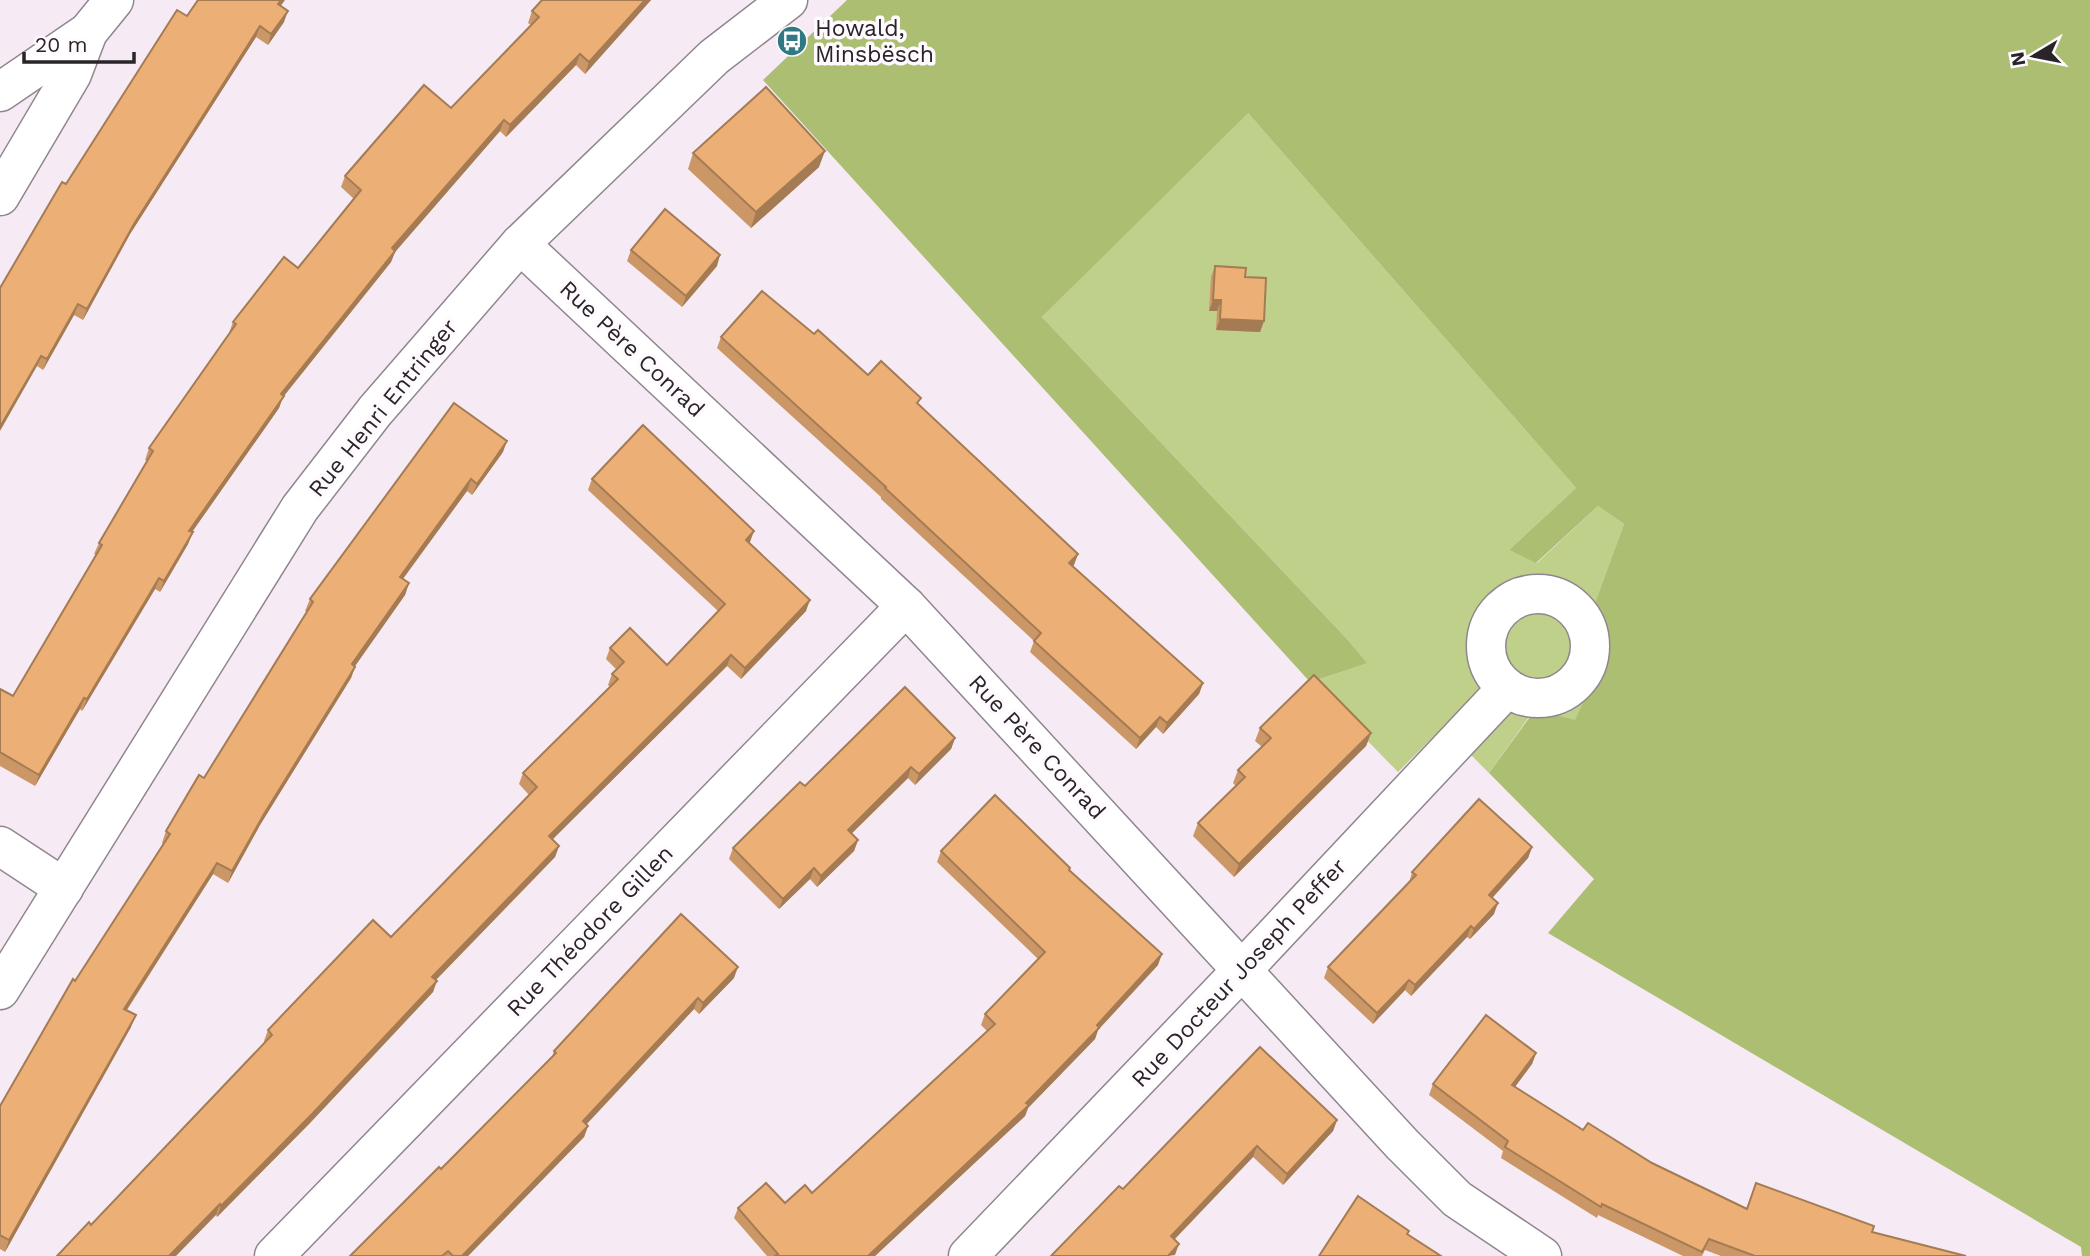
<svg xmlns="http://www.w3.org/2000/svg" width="2090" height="1256" viewBox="0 0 2090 1256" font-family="'Work Sans',sans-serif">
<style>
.green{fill:#bfd08a}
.forest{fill:#acbe72}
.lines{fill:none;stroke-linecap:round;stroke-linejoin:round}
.minor-casing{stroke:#90868f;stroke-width:41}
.minor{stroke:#fff;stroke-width:38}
.wall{fill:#cb9766}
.shaded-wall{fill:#a57b53}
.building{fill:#ecb077;stroke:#a57b53;stroke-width:2}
.labels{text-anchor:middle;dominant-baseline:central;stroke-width:7;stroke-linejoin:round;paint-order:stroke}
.poi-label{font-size:23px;fill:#282428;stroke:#fefafe;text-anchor:start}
.street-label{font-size:23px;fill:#282428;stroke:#fefafe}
</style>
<rect width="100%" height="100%" fill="#f6eaf5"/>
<polygon class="green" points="1247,112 1576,488 1509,550 1537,563 1598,506 1624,524 1593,608 1608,649 1575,721 1534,710 1489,773 1443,727 1398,772 1310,682 1366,662 1348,640 1042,317"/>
<polygon class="forest" points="847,0 2090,0 2090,1256 2082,1256 2081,1247 1548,933 1594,879 1489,773 1535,710 1575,720 1608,649 1593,608 1624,524 1598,506 1536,563 1509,550 1576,488 1248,113 1042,317 1348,640 1367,663 1310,682 763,80"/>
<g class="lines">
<g class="minor-casing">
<g id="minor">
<polyline points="0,92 88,32"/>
<polyline points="0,196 72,74 88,32 114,0"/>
<polyline points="520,244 906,606 1402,1144 1457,1199 1542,1256"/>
<circle cx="1538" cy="646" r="52"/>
<polyline points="0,846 64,888"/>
<polyline points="0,990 300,508 375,411 520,244 714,57 788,0"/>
<polyline points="274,1256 906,606"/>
<polyline points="968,1256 1243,969 1507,688"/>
</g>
</g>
<use href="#minor" class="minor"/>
</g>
<g class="wall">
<polygon points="542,0 651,0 585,74 576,65 506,137 500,131 395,252 391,262 283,397 279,408 192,532 188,544 160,592 155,589 82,711 80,709 35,786 0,766 0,689 13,696 96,555 94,554 99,543 147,461 145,460 149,448 229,334 229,333 233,322 298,268 354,199 341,187 345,176 451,108 531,25 528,23 532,11"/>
<polygon points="281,6 284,22 268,45 256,37 130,234 83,320 74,315 43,370 37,366 66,184 187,16"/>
<polygon points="693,153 819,167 751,228 688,169"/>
<polygon points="631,250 717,266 682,307 627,261"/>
<polygon points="1215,266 1245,277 1264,321 1260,332 1216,330 1217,311 1209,311 1211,277"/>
<polygon points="814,334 868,375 919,405 1078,554 1073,566 1203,683 1199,694 1163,734 1156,727 1136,749 1030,652 1034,641 881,499 881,497 717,348 721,337"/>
<polygon points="503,452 472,495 467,491 403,579 409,583 405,595 355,666 351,678 260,825 228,883 213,874 127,1010 131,1027 5,1252 0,1249 0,1106 75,981 163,844 162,843 166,831 204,778 307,612 305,611 310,599"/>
<polygon points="592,479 750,542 749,543 806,611 741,679 727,666 552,839 559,846 555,857 436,980 433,992 309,1124 217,1217 216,1215 91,1225 265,1042 264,1041 268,1030 391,937 529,795 519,784 523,773 610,687 608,685 612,674 617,670 606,659 610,648 667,665 718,611 588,490"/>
<polygon points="1260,728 1371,733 1366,746 1234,877 1193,836 1198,823 1236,786 1233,783 1238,770 1262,747 1255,741"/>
<polygon points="955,738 951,749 915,785 908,778 851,834 858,840 854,851 817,887 810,879 779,909 729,859 733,848 805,786"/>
<polygon points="1532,847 1528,858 1492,898 1494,914 1470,939 1467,937 1411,996 1405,990 1373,1024 1324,978 1328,967 1409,883 1412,872"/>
<polygon points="941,851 1070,868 1070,871 1158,965 1098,1030 1095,1039 1028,1108 1025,1116 875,1256 767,1256 734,1218 738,1208 785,1203 812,1193 987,1031 981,1025 985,1014 1038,959 937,862"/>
<polygon points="734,978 699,1014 694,1009 586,1125 588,1126 584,1137 468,1256 350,1256 441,1169 552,1057 554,1051"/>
<polygon points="1536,1053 1532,1064 1515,1087 1583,1130 1747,1209 1872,1232 1966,1256 1721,1256 1705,1250 1702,1256 1683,1256 1598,1215 1597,1218 1501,1158 1503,1151 1429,1095 1433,1084"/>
<polygon points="1337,1120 1333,1131 1283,1185 1253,1157 1174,1240 1175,1255 1123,1189"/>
</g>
<g class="shaded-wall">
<polygon points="281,0 285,0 274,15 278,4"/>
<polygon points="645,0 651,0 585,74 589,62"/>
<polygon points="288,11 284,22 268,45 271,34"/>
<polygon points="260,26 256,37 130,234 83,320 87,309 134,224"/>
<polygon points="580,54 576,65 506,137 510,125"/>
<polygon points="504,120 500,131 395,252 391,262 283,397 279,408 185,542 189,531 281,394 392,248"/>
<polygon points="825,151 819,167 751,228 756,212"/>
<polygon points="720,255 717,266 682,307 686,296"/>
<polygon points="1213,300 1221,300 1217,311 1209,311"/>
<polygon points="78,304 74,315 43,370 47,359"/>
<polygon points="1220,319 1264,321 1260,332 1216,330"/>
<polygon points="41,356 37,366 0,431 0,427"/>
<polygon points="507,441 503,452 472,495 477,484"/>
<polygon points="471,479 467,491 396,588 400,577"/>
<polygon points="754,531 750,542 742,551 746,540"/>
<polygon points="193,532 188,544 160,592 164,581"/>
<polygon points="1078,554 1074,565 1065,574 1069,563"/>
<polygon points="159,578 155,589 82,711 87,699"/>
<polygon points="409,583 405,595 348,676 352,664"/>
<polygon points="810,600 806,611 741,679 745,668"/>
<polygon points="731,655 727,666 545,847 549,836"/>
<polygon points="355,667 351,678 260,825 228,883 232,871 264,814"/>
<polygon points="1203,683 1199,694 1163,734 1167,723"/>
<polygon points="84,698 80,709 35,786 39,775"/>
<polygon points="1160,717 1156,727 1136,749 1140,738"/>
<polygon points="1371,733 1366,746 1234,877 1239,864"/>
<polygon points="955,738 951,749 915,785 919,774"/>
<polygon points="911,767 908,778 844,841 848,830"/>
<polygon points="858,840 854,851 817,887 821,876"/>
<polygon points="559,846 555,857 428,988 432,977"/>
<polygon points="1532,847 1528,858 1485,906 1489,895"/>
<polygon points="217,863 213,874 120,1020 124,1009"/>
<polygon points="814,868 810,879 779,909 783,899"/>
<polygon points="1498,903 1494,914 1470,939 1474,929"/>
<polygon points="1471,926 1467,937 1411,996 1415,985"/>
<polygon points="1162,954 1158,965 1098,1030 1095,1039 1028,1108 1025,1116 875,1256 868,1256 1026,1103"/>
<polygon points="738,967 734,978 699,1014 703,1003"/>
<polygon points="1409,980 1405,990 1373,1024 1377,1013"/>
<polygon points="437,981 433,992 309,1124 217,1217 221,1206"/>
<polygon points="698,998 694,1009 579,1132 583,1121"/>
<polygon points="136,1015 131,1027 5,1252 9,1240"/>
<polygon points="1536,1053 1532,1064 1508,1096 1512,1085"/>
<polygon points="1337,1120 1333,1131 1283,1185 1287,1174"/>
<polygon points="588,1126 584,1137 468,1256 462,1256"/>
<polygon points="1257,1146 1253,1157 1167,1247 1171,1236"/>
<polygon points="220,1204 216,1215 176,1256 169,1256"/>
<polygon points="1179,1244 1175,1255 1168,1256"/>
</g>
<g class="building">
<polygon points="198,0 281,0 278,4 288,11 271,34 260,26 134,224 87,309 78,304 47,359 41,356 0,427 0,288 62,182 66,184 177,10 187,16"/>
<polygon points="542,0 645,0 589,62 580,54 510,125 504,120 392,248 395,251 281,394 284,396 189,531 193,532 164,581 159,578 87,699 84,698 39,775 0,752 0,689 13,696 102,545 99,543 153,451 149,448 236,324 233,322 284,257 298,268 361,190 345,176 424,85 451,108 539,17 532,11"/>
<polygon points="766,87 825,151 756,212 693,153"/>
<polygon points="665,209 720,255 686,296 631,250"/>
<polygon points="1215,266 1246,268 1245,277 1266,278 1264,321 1220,319 1221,300 1213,300"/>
<polygon points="762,291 814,334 818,330 868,375 881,361 921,398 917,403 1078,554 1069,563 1203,683 1167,723 1160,717 1140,738 1034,641 1041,633 885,488 886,487 721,337"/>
<polygon points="454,403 507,441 477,484 471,479 400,577 409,583 352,664 355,667 264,814 232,871 217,863 124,1009 136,1015 9,1240 0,1235 0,1106 73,979 75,981 170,834 166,831 199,775 204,778 313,602 310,599"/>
<polygon points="643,425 754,531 746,540 810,600 745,668 731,655 549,836 559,846 432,977 437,981 313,1113 221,1206 220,1204 169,1256 57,1256 89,1222 91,1225 272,1035 268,1030 373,920 391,937 537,787 523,773 618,679 612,674 624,662 610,648 630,628 667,665 725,604 592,479"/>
<polygon points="1314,675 1371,733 1239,864 1198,823 1245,777 1238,770 1271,738 1260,728"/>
<polygon points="905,687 955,738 919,774 911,767 848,830 858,840 821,876 814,868 783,899 733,848 800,782 805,786"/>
<polygon points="995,795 1070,868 1069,870 1162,954 1097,1025 1099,1028 1026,1103 1029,1105 868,1256 775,1256 778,1254 738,1208 766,1183 785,1203 805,1185 812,1193 995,1024 985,1014 1045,952 941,851"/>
<polygon points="1479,799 1532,847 1489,895 1498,903 1474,929 1471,926 1415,985 1409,980 1377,1013 1328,967 1416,875 1412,872"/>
<polygon points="681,914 738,967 703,1003 698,998 583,1121 588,1126 462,1256 453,1256 448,1251 442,1256 350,1256 439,1167 441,1169 556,1053 554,1051"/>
<polygon points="1486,1015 1536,1053 1512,1085 1583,1130 1588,1123 1652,1163 1747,1209 1756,1183 1874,1226 1872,1232 1966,1256 1755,1256 1709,1239 1702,1252 1602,1204 1601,1207 1505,1147 1508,1141 1433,1084"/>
<polygon points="1260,1047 1337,1120 1287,1174 1257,1146 1171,1236 1179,1244 1168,1256 1051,1256 1119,1186 1123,1189"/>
<polygon points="1358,1196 1409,1231 1407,1234 1441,1256 1319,1256"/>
</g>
<defs>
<g id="bus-disc" transform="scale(1.575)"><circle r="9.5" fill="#317982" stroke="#fefafe"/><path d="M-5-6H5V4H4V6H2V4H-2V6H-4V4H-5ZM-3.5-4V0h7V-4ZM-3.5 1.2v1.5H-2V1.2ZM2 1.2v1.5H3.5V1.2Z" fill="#fff"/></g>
</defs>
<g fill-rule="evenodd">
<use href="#bus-disc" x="792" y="41"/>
</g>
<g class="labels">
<g class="poi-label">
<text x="815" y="28">Howald,<tspan x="815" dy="26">Minsbësch</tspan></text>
</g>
<g class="street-label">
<text transform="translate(632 349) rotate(43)">Rue Père Conrad</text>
<text transform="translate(383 408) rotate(-51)">Rue Henri Entringer</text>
<text transform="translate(1037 747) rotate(47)">Rue Père Conrad</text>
<text transform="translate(590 931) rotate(-46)">Rue Théodore Gillen</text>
<text transform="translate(1239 973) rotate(-47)">Rue Docteur Joseph Peffer</text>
</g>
</g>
<g transform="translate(2034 56) rotate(260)" stroke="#fefafe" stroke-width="5" paint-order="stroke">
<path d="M0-5L12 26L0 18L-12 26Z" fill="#282428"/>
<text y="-10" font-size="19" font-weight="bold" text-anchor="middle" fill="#282428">N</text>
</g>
<path d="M24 52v10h110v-10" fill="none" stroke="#282428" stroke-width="3.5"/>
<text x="35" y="52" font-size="21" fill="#282428" stroke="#fefafe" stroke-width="5" paint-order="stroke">20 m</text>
</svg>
